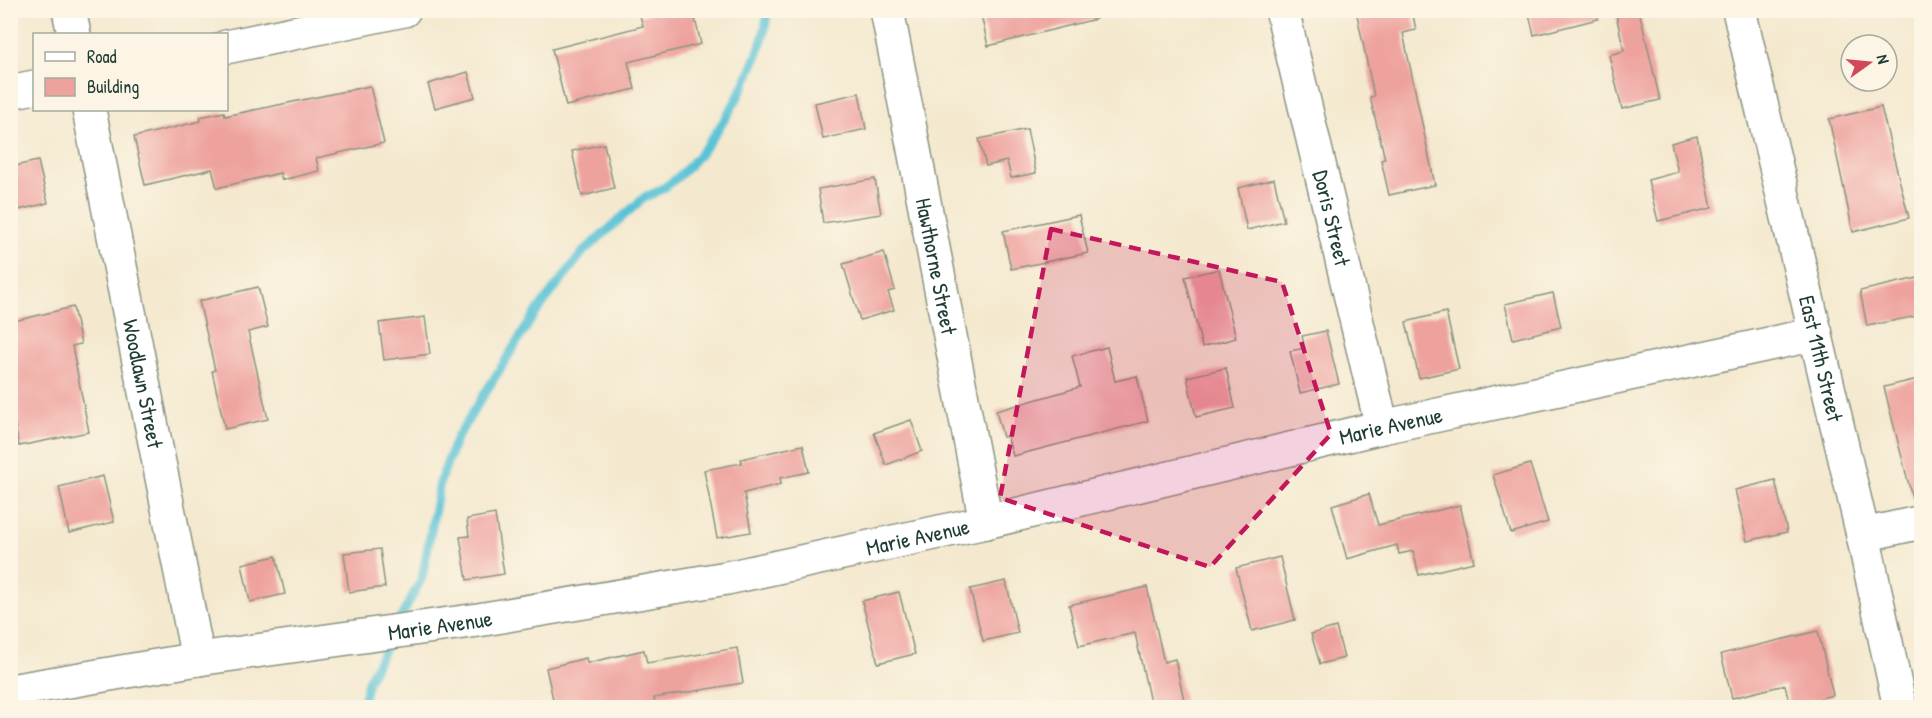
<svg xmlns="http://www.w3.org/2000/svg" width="1932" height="718" viewBox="0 0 1932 718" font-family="'Patrick Hand',sans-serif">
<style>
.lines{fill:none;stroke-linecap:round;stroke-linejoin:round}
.stream{stroke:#59c2d6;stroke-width:9}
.building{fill:#eea29e}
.minor-casing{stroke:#8a9382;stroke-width:36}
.minor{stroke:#fff;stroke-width:33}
.marked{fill:#c2185b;fill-opacity:0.2;stroke:#c2185b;stroke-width:4.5;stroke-dasharray:12 8;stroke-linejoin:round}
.labels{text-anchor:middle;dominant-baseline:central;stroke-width:4.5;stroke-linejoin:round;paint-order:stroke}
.street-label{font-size:22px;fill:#1f3d34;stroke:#fcf5e5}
</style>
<rect width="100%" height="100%" fill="#fcf5e5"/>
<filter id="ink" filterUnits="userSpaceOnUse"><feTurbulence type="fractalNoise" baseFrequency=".0167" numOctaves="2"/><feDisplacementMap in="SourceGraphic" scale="12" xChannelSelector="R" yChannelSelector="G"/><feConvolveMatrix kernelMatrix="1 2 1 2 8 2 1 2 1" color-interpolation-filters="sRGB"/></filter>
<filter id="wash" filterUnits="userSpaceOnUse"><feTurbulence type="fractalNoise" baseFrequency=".008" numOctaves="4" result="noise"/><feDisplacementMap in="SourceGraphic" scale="24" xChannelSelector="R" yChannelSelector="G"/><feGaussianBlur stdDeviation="1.35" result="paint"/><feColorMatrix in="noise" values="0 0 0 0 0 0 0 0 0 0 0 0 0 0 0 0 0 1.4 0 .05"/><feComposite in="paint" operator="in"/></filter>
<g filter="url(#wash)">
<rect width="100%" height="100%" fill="#f4e9cf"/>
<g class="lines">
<g class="stream">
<path d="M398,623L422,578L440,482L456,439L534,315L583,252L646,196C698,182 767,62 767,10"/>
<polyline points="362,708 368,681 389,641"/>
</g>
</g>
<g id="blocks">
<g class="building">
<polygon points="662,10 693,10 701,44 628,62 635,89 566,106 552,49 643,26 640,16"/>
<polygon points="980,10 1095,10 1096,19 988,46"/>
<polygon points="1356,10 1412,10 1416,30 1403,33 1435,185 1389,195 1381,160 1385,159 1370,97 1374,96"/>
<polygon points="1528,10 1597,10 1598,19 1534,35"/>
<polygon points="1615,10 1639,10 1660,100 1622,109 1609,55 1624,51"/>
<polygon points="468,72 475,97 435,108 428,84"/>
<polygon points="370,86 384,143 316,158 319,171 282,180 280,173 217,188 212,169 145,185 134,137 201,121 200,117 224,112 225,116"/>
<polygon points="859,93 866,129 823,139 815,103"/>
<polygon points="1881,107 1909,218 1853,232 1829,119"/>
<polygon points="1027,129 1036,173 1011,178 1007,161 986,166 979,139"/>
<polygon points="1697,136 1712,208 1658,221 1648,180 1678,172 1671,143"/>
<polygon points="604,144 614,188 582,196 572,151"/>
<polygon points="38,161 48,203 10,212 10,167"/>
<polygon points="875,179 881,214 823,223 818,189"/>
<polygon points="1274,179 1284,221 1247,230 1238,188"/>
<polygon points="1079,215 1088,253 1011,269 1003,231"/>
<polygon points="884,252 895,290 888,292 894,310 860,320 843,264"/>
<polygon points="1219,269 1236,338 1202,347 1185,277"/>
<polygon points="1922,277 1922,315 1867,326 1860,291"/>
<polygon points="258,287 268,327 248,332 268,419 225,429 212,371 215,370 199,301"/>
<polygon points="1553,293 1561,327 1513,339 1505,304"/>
<polygon points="73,307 81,344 72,346 89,432 19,446 10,401 10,322"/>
<polygon points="1446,312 1459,369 1419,378 1406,322"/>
<polygon points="425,317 430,354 384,360 379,323"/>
<polygon points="1326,331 1339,384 1300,393 1290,351 1305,348 1302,336"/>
<polygon points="1107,347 1115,381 1137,376 1148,421 1013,456 1007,436 1003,437 996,411 1080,387 1072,356"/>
<polygon points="1226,368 1235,408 1196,417 1187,377"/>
<polygon points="1922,378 1922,500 1913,501 1884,387"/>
<polygon points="911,420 922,451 886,465 874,433"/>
<polygon points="803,445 809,472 780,478 781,484 744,493 751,532 717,538 704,470 742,463 741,459"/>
<polygon points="1530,464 1548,522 1511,533 1493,475"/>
<polygon points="103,476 114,522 69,533 59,487"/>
<polygon points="1775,480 1787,532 1747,541 1735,490"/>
<polygon points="1369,494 1378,525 1460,505 1474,562 1419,575 1413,551 1399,554 1397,545 1347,559 1332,505"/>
<polygon points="495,514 504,574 467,580 460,537 469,536 467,519"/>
<polygon points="380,549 385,587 349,592 344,553"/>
<polygon points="276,556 285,594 250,602 242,564"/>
<polygon points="1280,557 1295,620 1252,631 1236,568"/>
<polygon points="1006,581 1018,633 983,641 970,589"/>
<polygon points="1147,587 1164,662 1175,659 1184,700 1151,707 1135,633 1079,646 1069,605"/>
<polygon points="899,592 915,654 878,663 862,601"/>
<polygon points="1336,627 1344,658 1320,664 1311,634"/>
<polygon points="1818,631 1833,695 1790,706 1785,685 1732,698 1721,654"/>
<polygon points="737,648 743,683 654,698 656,708 555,708 546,668 586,658 587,663 644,650 647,663"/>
</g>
</g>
</g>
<g filter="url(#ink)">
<use href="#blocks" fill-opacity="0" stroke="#8a9382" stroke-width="1.5"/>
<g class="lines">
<g class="minor-casing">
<g id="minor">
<polyline points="69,10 74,34"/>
<path id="s1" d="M887,10L986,522"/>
<path id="s2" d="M1282,10L1382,427"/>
<path id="s3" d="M1739,10L1863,535L1900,708"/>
<polyline points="226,47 404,10"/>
<polyline points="10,92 34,87"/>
<path id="s4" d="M89,110L198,659"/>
<polyline points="1863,535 1922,522"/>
<path id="s5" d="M10,691L198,659L478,620L727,578L986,522L1382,427L1816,334"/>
</g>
</g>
<use href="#minor" class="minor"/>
</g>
</g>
<path class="marked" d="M1051,229L1282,282L1331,434L1210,567L1000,498Z"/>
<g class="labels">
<g class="street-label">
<text stroke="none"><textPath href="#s2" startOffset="214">Doris Street</textPath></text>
<text stroke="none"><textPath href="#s1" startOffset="261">Hawthorne Street</textPath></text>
<text stroke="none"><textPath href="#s3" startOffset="358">East 11th Street</textPath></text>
<text stroke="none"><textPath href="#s4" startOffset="279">Woodlawn Street</textPath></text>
<text stroke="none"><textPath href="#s5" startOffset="1407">Marie Avenue</textPath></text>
<text stroke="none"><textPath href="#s5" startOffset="921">Marie Avenue</textPath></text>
<text stroke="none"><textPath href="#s5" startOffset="435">Marie Avenue</textPath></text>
</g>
</g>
<rect width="1932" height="718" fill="none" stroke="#fcf5e5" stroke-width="36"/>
<rect x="33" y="33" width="195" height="78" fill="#fcf5e5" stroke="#a4ab9e" stroke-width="1.5"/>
<rect x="45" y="52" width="30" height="9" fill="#ffffff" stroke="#a4ab9e" stroke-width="1.5"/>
<text x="87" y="63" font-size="18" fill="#1f3d34">Road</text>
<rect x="45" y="78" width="30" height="18" fill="#eea29e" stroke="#a4ab9e" stroke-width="1.5"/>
<text x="87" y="93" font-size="18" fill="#1f3d34">Building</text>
<g transform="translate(1869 63) rotate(75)"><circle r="28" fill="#fcf5e5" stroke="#a4ab9e" stroke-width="1.5"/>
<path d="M0-4.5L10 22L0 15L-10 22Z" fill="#d1495b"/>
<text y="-9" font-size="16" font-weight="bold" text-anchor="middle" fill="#1f3d34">N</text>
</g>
</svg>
